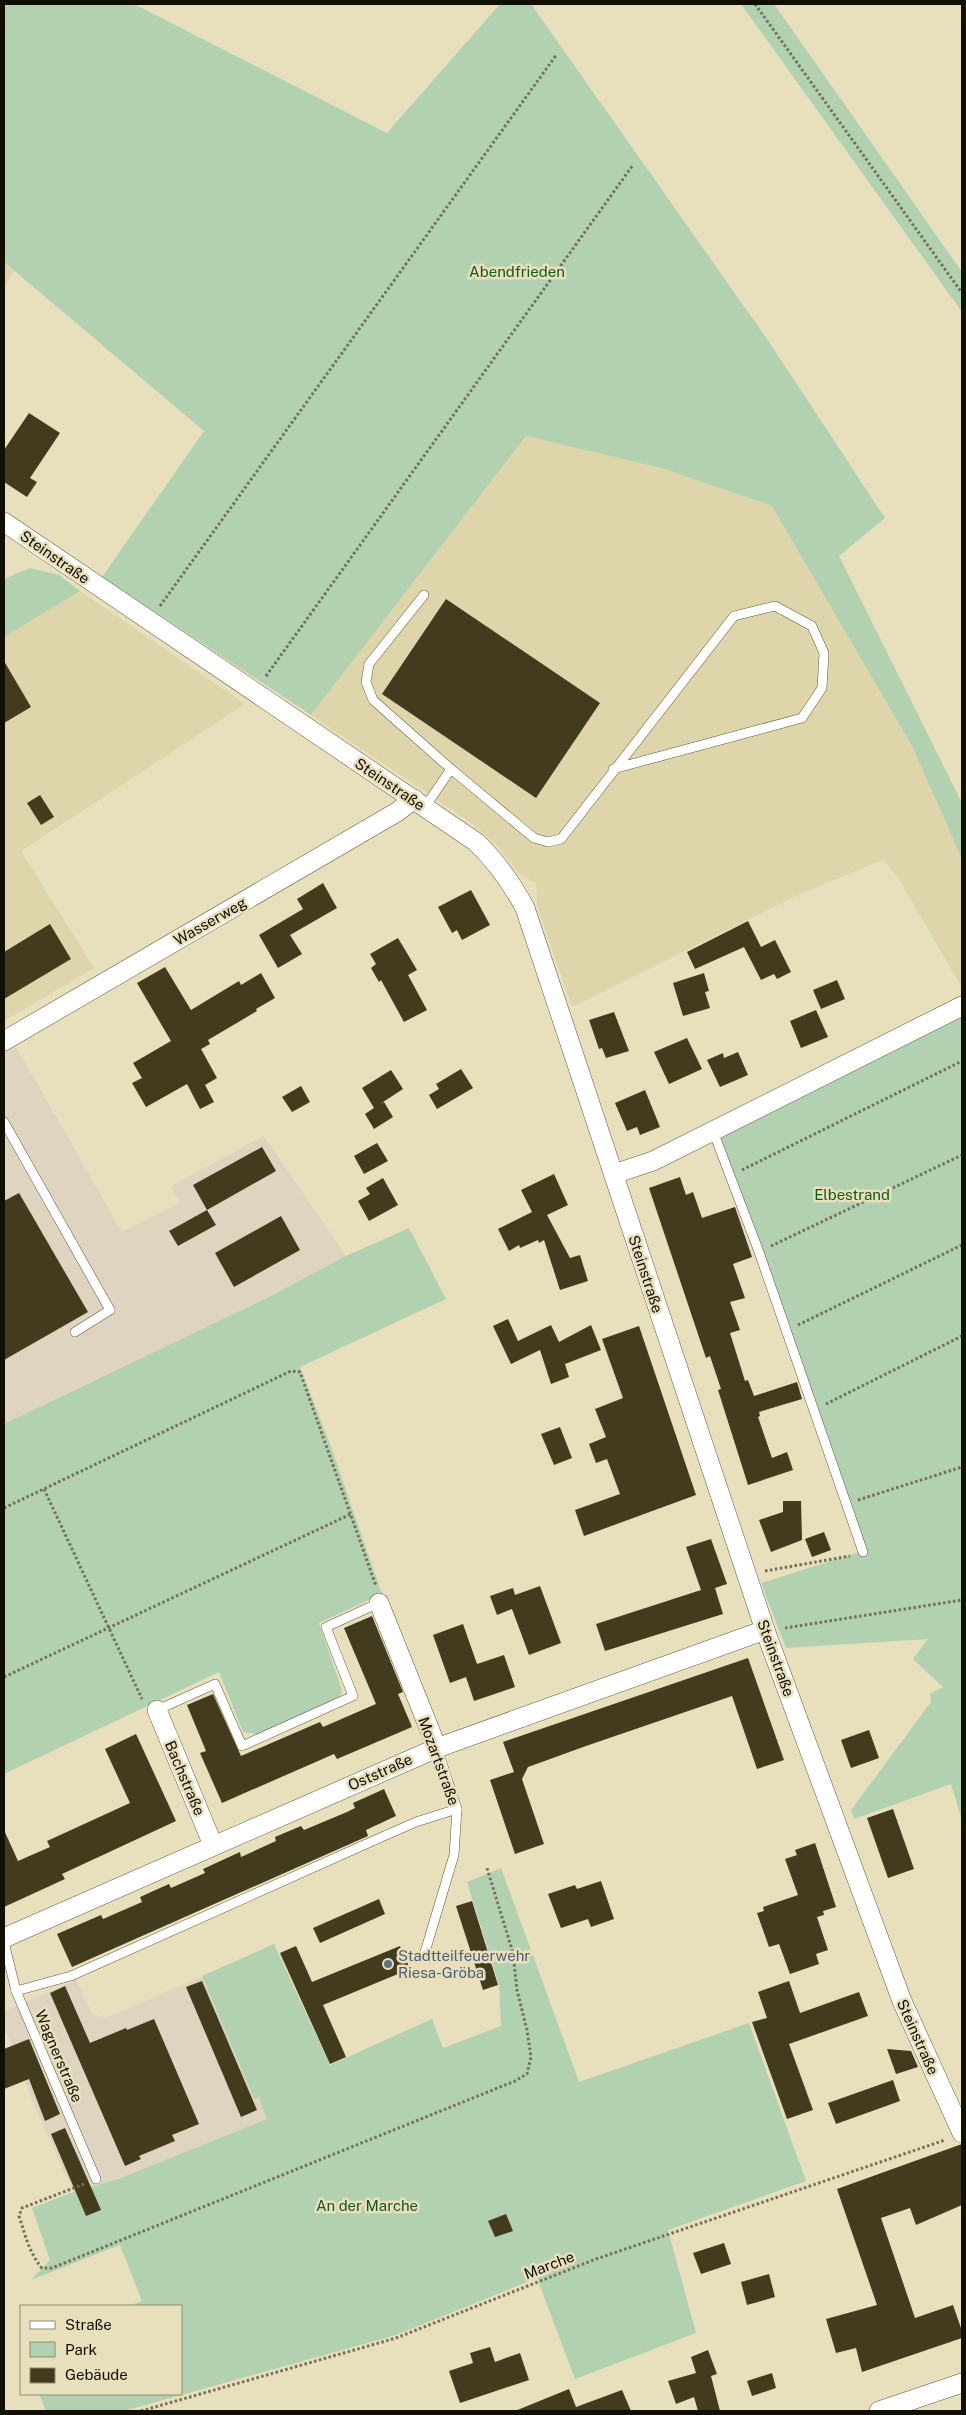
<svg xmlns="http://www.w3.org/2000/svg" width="966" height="2415" viewBox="0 0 966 2415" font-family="'Public Sans',sans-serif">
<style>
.built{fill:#dfd5aa}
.industrial{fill:#ded4bf}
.green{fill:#b2d1b1}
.building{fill:#433b1d}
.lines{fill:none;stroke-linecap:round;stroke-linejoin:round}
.lane-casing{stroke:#615a3a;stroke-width:10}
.street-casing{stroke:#615a3a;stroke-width:20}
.path{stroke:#746e58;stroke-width:3;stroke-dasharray:2.5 2.5;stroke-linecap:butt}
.lane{stroke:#fff;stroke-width:9}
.street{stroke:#fff;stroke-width:19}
.service-dot{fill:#5c6f8a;stroke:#e8dfbc;stroke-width:2}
.labels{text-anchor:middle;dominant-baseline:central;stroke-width:5;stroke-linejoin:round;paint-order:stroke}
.park-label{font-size:15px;fill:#125a19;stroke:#e8dfbc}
.street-label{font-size:15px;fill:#110e03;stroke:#e8dfbc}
.service-label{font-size:15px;fill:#4e5e75;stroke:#e8dfbc;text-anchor:start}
</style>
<rect width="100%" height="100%" fill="#e8dfbc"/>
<g class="built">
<polygon points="4,262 14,271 4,289"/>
<polygon points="526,436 665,469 772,505 912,746 962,859 962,988 897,876 883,860 802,893 572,1007 537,906 536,883 520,875 498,846 470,822 311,715"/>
<polygon points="80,591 245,704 21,851 94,968 4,1021 4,637"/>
</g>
<g class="industrial">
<polygon points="16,1047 122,1232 180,1203 171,1186 264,1136 346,1256 269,1297 4,1424 4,1054"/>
<polygon points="202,1976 254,2099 259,2097 267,2119 118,2179 73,2192 31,2097 4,2026 4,2011 76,1980 92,2014 106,2018"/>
</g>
<g class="green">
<polygon points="4,4 134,4 387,133 500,4 531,4 767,339 885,518 839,556 962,803 962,859 912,746 772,506 665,469 526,436 311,715 102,577 204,431 4,262"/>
<polygon points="741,4 774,4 962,272 962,312"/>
<polygon points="30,568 59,575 80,591 4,637 4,579"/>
<polygon points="962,1011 962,1820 951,1784 854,1819 851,1810 931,1702 930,1694 943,1687 913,1659 928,1639 786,1648 761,1583 859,1552 715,1139"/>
<polygon points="409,1228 446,1299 300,1367 331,1447 382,1594 319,1623 342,1690 340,1697 256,1734 243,1732 219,1672 4,1774 4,1424 269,1297 346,1256"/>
<polygon points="501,1868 579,2082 749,2023 806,2181 668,2230 696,2333 575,2379 537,2278 396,2335 124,2411 46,2411 39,2394 181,2394 181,2306 129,2306 142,2301 120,2245 31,2280 50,2260 32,2208 73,2192 118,2179 267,2119 259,2097 254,2099 202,1976 274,1944 330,2065 432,2019 443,2048 501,2026 499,1985 467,1882"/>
</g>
<g class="building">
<polygon points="29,413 60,433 30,478 37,482 27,497 4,482 4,450"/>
<polygon points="446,599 600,703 536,798 382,694"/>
<polygon points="4,661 31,707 4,723"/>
<polygon points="40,795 54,817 41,825 27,803"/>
<polygon points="323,883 337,908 290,935 302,954 278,968 259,935 303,909 297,899"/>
<polygon points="471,890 490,925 462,940 457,930 452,933 438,907"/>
<polygon points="748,921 761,947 775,940 791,972 777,979 774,974 761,980 744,947 695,969 687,952"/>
<polygon points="50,924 71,959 4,999 4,952"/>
<polygon points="398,938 417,970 408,975 427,1010 404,1022 381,980 379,982 371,968 376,964 370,954"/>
<polygon points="165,967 191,1010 239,981 241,985 261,973 275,998 256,1009 257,1011 208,1040 210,1044 201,1049 217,1078 205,1085 214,1102 200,1109 187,1084 146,1107 132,1083 142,1078 133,1063 171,1041 137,983"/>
<polygon points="704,973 709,991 705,992 710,1008 683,1016 673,983"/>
<polygon points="837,980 845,999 821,1009 813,990"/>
<polygon points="816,1010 828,1037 801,1048 790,1021"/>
<polygon points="614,1012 629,1051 606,1058 602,1048 599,1049 589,1020"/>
<polygon points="687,1038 702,1069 669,1084 654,1052"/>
<polygon points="738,1052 748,1075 720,1087 707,1060 723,1053 724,1058"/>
<polygon points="461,1069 473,1088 437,1109 429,1095 439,1089 436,1084"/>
<polygon points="391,1070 403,1089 380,1104 384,1102 393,1117 374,1129 365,1114 374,1108 362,1088"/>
<polygon points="301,1086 310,1102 292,1112 282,1097"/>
<polygon points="645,1090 660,1127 640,1135 637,1127 627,1131 615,1103"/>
<polygon points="377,1143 388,1161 364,1174 354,1156"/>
<polygon points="262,1147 276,1171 207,1210 193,1185"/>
<polygon points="554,1174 568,1205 547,1215 570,1258 580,1255 588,1281 560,1290 544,1240 539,1243 538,1240 520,1248 519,1245 509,1251 498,1229 532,1212 521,1190"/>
<polygon points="680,1177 686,1195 693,1192 702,1218 735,1207 752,1257 733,1264 745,1298 730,1302 740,1330 730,1333 745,1381 748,1380 754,1396 797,1382 802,1399 759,1412 760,1416 758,1417 772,1458 787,1452 793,1470 748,1485 718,1390 721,1389 710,1356 706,1358 649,1188"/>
<polygon points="383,1178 398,1205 369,1221 358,1201 370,1194 366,1188"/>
<polygon points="19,1193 88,1312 4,1360 4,1201"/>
<polygon points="207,1210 216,1225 178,1246 169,1231"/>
<polygon points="281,1216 300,1250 234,1287 215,1253"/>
<polygon points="508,1319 518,1341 551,1325 559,1342 591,1325 601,1350 565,1364 569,1377 551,1384 540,1350 511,1364 493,1326"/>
<polygon points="639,1326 696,1495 584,1536 575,1510 620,1494 607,1459 596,1463 589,1444 606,1437 595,1409 623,1398 602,1339"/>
<polygon points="560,1427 572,1458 554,1465 541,1434"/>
<polygon points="783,1501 801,1501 802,1540 771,1552 759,1520 783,1512"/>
<polygon points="824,1532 831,1550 812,1557 805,1539"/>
<polygon points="711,1539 727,1584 715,1588 723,1614 605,1651 596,1624 701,1590 686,1547"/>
<polygon points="540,1586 561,1643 529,1655 512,1609 497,1615 490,1596 513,1588 515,1595"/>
<polygon points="372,1616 403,1692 398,1694 412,1727 337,1759 334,1754 222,1803 200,1753 206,1751 187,1705 213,1694 241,1756 320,1722 323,1727 376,1704 344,1628"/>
<polygon points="463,1624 477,1664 504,1655 515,1687 474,1701 466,1677 450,1683 433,1635"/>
<polygon points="748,1658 784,1760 757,1769 732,1696 586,1746 528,1767 522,1779 544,1844 515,1854 490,1780 514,1772 503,1742"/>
<polygon points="869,1730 879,1758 851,1768 841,1740"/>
<polygon points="136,1734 176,1821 62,1874 65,1879 4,1907 4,1830 18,1861 50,1847 47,1841 130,1803 105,1749"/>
<polygon points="384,1789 396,1816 366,1830 368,1836 72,1967 57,1934 101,1915 103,1919 142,1902 140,1897 169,1884 171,1888 205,1873 203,1869 240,1852 241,1857 276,1841 275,1837 301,1826 304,1830 347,1812 355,1808 353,1803"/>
<polygon points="893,1809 914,1869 888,1878 867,1818"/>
<polygon points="815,1843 836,1907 823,1911 824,1915 817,1917 828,1950 816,1954 819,1964 790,1974 779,1944 769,1947 757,1913 764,1911 763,1907 798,1895 785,1859 797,1855 795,1850"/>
<polygon points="601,1881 614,1919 591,1927 588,1919 561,1928 548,1894 575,1885 577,1889"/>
<polygon points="379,1899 385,1914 320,1943 313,1928"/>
<polygon points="472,1901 498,1985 483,1990 456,1906"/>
<polygon points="296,1946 312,1982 400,1946 410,1969 323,2005 346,2057 330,2064 280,1953"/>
<polygon points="202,1981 257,2110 241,2117 186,1987"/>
<polygon points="789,1981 800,2013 859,1992 868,2016 789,2044 813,2110 787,2119 752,2022 767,2018 758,1992"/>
<polygon points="65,1986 90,2043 126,2028 127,2030 154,2019 199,2124 172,2135 175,2141 139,2156 141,2159 125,2166 50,1993"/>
<polygon points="29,2039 60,2114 45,2121 29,2079 4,2089 4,2049"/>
<polygon points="887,2049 911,2051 918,2067 896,2074"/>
<polygon points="893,2080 900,2101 836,2124 828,2103"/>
<polygon points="65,2128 101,2210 86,2216 51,2134"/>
<polygon points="962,2144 962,2205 916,2225 910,2208 881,2218 915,2318 953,2305 962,2331 962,2338 862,2372 856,2348 836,2353 826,2319 877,2305 837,2189"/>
<polygon points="506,2214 513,2231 495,2237 488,2221"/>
<polygon points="724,2243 731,2264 701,2274 693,2253"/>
<polygon points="769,2274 775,2297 747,2305 741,2282"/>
<polygon points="490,2347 495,2362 520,2353 529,2380 460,2403 449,2371 473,2363 470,2353"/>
<polygon points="708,2350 717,2374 711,2376 720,2411 698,2411 694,2397 676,2404 668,2381 696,2373 691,2357"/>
<polygon points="772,2373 776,2388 752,2396 747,2381"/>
<polygon points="569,2389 576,2407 622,2390 631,2411 515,2411"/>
</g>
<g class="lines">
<g class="lane-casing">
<g id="lane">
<polyline points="424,595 369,664 366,682 373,700 451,769 425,807"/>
<polyline points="451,769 534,838 548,842 561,839 734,616 775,606 812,626 824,653 822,688 802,718 613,769"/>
<polyline points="4,1122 110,1310 75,1332"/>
<polyline points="713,1131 759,1252 863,1552"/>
<polyline points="157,1710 215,1684 242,1746 353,1696 326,1627 379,1603"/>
<polyline points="4,1942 16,1991 96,2179"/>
<polyline points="425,1952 454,1855 457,1809 437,1748"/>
<polyline points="16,1991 71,1976 384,1836 416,1822 457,1809"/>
</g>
</g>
<g class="street-casing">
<g id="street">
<path d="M4,522L476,842C497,862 511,882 525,908L765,1630L902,2001L962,2133"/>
<polyline points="4,1041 397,812 414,799"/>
<polyline points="614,1174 653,1161 962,1006"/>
<polyline points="379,1603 437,1748"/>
<polyline points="157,1710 213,1845"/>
<polyline points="4,1938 437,1748 765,1630"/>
<polyline points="879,2411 962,2383"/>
</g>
</g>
<g class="path">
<polyline points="755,4 962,293"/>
<polyline points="160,606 557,54"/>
<polyline points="266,676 633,165"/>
<polyline points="742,1170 962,1061"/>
<polyline points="771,1246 962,1155"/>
<polyline points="798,1325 962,1245"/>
<polyline points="826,1404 962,1336"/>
<polyline points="44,1489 142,1699"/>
<polyline points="858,1500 962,1467"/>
<polyline points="4,1508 291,1371 300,1372 376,1586"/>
<polyline points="765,1571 850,1556"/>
<polyline points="785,1628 962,1600"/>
<polyline points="4,1677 351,1514"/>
<path d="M84,2184L22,2208L19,2216C25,2234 29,2253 42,2268H52L515,2081L527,2074L531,2057L527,2030L517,1990L513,1953L487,1868"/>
<polyline points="141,2411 396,2338 596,2259 945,2140"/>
</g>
<use href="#lane" class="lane"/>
<use href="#street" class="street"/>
</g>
<circle class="service-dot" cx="388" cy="1964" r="5"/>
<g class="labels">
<g class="park-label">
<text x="517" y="271">Abendfrieden</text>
<text x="852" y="1194">Elbestrand</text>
<text x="367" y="2205">An der Marche</text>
</g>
<g class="street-label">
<text transform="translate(55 557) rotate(35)">Steinstraße</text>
<text transform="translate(390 784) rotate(34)">Steinstraße</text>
<text transform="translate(210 921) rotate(-30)">Wasserweg</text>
<text transform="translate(646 1274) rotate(72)">Steinstraße</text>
<text transform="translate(776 1658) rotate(70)">Steinstraße</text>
<text transform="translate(439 1761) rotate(70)">Mozartstraße</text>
<text transform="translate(380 1772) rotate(-24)">Oststraße</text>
<text transform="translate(185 1778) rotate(67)">Bachstraße</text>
<text transform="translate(918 2037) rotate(66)">Steinstraße</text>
<text transform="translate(59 2056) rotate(67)">Wagnerstraße</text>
<text transform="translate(549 2265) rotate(-21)">Marche</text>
</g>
<g class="service-label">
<text x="398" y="1955">Stadtteilfeuerwehr<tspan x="398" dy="17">Riesa-Gröba</tspan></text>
</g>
</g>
<rect width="966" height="2415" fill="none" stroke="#110e03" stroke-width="10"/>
<rect x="20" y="2305" width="162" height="90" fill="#e8dfbc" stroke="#928b72"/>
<rect x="30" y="2321" width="25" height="8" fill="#ffffff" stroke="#928b72"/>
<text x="65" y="2330" font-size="15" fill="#110e03">Straße</text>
<rect x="30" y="2342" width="25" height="15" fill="#b2d1b1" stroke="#928b72"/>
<text x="65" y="2355" font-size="15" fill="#110e03">Park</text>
<rect x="30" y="2368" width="25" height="15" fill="#433b1d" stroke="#928b72"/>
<text x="65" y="2380" font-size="15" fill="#110e03">Gebäude</text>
</svg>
